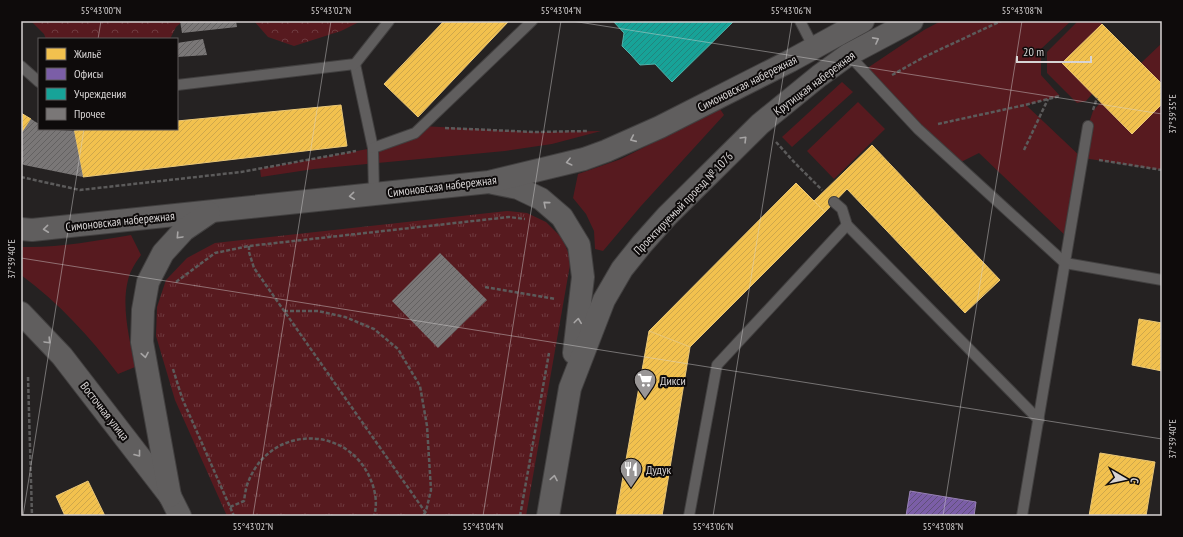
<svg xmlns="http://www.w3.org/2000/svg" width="1183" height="537" viewBox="0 0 1183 537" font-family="'PT Sans Narrow',sans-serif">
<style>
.grass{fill:#571a1f}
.forest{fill:url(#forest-crowns)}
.park{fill:url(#park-tufts)}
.homes{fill:url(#homes-hatch);stroke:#eac776}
.offices{fill:url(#offices-hatch);stroke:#9781b4}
.public{fill:url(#public-hatch);stroke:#51b2aa}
.building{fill:url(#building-hatch)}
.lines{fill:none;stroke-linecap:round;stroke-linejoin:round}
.lane-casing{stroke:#424040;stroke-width:12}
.secondary-casing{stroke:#424040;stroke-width:24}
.path{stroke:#5c5b5b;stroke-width:2.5;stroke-dasharray:4 2;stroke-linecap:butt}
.lane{stroke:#605e5e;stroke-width:10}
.secondary{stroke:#605e5e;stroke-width:22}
.oneway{stroke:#a7a5a5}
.ticks{fill:none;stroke:#d7d4d4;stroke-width:1;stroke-opacity:0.45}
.labels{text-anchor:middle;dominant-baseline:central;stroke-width:4;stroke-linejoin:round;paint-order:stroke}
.street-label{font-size:12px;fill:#d7d4d4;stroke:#0e0b0b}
.poi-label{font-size:12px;fill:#d7d4d4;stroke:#0e0b0b;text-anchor:start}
.neatline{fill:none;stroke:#d7d4d4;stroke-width:1.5}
.ticks-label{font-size:10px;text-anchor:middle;fill:#d7d4d4}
</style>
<defs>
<pattern id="forest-crowns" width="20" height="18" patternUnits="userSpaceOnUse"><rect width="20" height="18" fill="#571a1f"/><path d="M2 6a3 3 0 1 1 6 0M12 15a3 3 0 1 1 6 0" fill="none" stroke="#6e3a3f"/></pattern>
<pattern id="park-tufts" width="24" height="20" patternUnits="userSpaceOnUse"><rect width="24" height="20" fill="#571a1f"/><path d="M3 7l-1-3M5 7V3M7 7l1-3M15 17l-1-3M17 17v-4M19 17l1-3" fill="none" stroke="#6e3a3f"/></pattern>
<pattern id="homes-hatch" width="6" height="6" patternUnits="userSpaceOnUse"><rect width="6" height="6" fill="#f2c14e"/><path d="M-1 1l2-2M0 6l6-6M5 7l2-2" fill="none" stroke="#cea74b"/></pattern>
<pattern id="offices-hatch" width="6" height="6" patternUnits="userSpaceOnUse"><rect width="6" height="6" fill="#7b5ea7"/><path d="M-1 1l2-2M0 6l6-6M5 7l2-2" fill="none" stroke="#605079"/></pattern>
<pattern id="public-hatch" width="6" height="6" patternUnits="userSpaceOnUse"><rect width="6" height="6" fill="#17a398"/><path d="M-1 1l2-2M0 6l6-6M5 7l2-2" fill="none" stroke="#23857e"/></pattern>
<pattern id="building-hatch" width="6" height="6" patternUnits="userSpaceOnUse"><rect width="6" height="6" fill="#7a7777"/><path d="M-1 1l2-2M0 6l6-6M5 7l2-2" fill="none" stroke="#636161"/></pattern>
</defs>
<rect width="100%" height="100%" fill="#252222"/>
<g class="grass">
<polygon points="941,21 1071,21 1041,49 1041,75 1060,96 1026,105 1082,158 1088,126 1093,111 1101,102 1132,133 1162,104 1162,170 1083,158 1069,239 979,153 957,164 863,71 924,30"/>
<polygon points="1078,21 1099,21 1102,24 1062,63 1093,93 1086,101 1077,103 1047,73 1047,52"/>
<polygon points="1162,43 1162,84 1141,63"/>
<polygon points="842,82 853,92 792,147 782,137"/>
<polygon points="858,102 885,129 834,179 807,151"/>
<polygon points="718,106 724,115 641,206 603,251 595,249 594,231 586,214 573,198 578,174 621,159 668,135"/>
<polygon points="422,126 535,132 601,131 552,144 505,151 314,169 261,177 260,169 373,148"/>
<path d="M131,235L141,255C136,262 130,271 128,280C121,307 130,341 135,367L118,374C90,337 59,303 21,275V247C58,248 94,241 131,235Z"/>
</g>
<g class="forest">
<polygon points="31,21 183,21 176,27 170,39 46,39 44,34"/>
<polygon points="254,21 361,21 341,31 294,46 268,37"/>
</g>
<polygon class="park" points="507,211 527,213 546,222 562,238 571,259 526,516 227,516 175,400 156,336 157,307 166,280 187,258 215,243"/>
<g class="homes">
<polygon points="444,21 509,21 418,117 384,84"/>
<polygon points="1102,24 1162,84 1162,104 1132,134 1062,63"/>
<polygon points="341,105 347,146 83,177 74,131 91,129 177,129 177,121"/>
<polygon points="21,113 31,119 21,134"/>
<polygon points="872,145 1000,280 965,313 847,189 825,212 814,201"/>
<polygon points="796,183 825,212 690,347 649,331"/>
<polygon points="1139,319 1162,323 1162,371 1132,365"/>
<polygon points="649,331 690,347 662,516 616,516"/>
<polygon points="1100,453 1155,462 1146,516 1089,516"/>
<polygon points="88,481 105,516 65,516 56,496"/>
</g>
<polygon class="offices" points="910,491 976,502 974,516 906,516"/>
<polygon class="public" points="613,21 734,21 672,82 655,64 640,65 631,55 622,46 624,33"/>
<g class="building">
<polygon points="180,21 236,21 237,27 182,33"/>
<polygon points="203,39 207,55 177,57 177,43"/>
<polygon points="31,119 39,124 39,129 74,131 83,177 24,165 21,163 21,134"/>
<polygon points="440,253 487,300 438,348 392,301"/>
</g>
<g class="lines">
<g class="lane-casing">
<g id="lane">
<polyline points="800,21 814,48"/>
<polyline points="848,54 918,129 1065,263 1162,280"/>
<polyline points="355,64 373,148 374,194"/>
<polyline points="21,66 39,82"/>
<polyline points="177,85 355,64 389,21"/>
<polyline points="373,148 415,133 532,21"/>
<polyline points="834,202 842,209 847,225 1039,420"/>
<polyline points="689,516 717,365 847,225"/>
<polyline points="1022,516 1088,126"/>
</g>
</g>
<g class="secondary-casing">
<g id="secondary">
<polyline points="493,183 518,188 541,199 562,217 579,245 583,277 574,353"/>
<polyline points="21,229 32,230 489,182 584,159 606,151 660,127 790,61 863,21"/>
<polyline points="21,313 62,356 170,496 180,516"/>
<polyline points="170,496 142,342 143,310 148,282 163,253 184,230 209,213"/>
<polyline points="548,516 570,388 604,300 622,269 642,244 667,216 760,124 819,76 848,55 912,21"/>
</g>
</g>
<g class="path">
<polyline points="892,75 924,57 1001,21"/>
<polyline points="1093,110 1097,98"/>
<polyline points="938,124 1025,105 1060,96"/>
<polyline points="445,128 535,132 588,131"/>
<polyline points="776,142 795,163 822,190"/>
<polyline points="1024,150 1048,99"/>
<polyline points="1099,160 1162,170"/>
<polyline points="21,177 80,190 241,172 356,151"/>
<polyline points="249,246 249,252 254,268 428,516"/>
<polyline points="176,282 215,253 249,246 509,217 525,219"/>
<polyline points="485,287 556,299"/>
<polyline points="284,311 318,311 345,317 374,329 398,349 420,386 427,426 431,490 426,511 423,516"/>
<polyline points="173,369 182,398 234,516"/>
<polyline points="28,377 32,516"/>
<path d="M230,507L244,501C245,494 246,486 249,480C271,426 346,424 370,478C375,489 378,503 374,516"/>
<polyline points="520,516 549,353"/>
</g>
<use href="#lane" class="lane"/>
<use href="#secondary" class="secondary"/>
</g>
<defs><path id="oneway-chevron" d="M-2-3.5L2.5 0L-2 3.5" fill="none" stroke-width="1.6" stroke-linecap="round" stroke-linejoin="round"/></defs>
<g class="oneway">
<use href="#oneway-chevron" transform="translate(876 40) rotate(-28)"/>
<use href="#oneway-chevron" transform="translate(633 139) rotate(156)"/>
<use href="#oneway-chevron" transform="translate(744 139) rotate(-45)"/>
<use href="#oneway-chevron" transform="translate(569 162) rotate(166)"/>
<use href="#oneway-chevron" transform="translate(352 196) rotate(174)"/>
<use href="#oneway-chevron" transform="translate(546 204) rotate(-139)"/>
<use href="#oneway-chevron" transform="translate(46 229) rotate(174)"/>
<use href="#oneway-chevron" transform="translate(179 236) rotate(133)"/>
<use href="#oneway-chevron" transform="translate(578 321) rotate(-83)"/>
<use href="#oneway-chevron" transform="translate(48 341) rotate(47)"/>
<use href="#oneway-chevron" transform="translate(145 355) rotate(80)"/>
<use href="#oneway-chevron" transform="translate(138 454) rotate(52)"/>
<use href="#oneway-chevron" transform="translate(554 478) rotate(-80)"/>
</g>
<path class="ticks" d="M572,21L1162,114M98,39L101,21M21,258L1162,439M23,516L84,129M253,516L331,21M483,516L561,21M713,516L792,21M943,516L1022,21"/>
<defs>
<g id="supermarket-pin" transform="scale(1.15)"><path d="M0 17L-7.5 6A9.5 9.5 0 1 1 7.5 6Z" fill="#999696" stroke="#0e0b0b"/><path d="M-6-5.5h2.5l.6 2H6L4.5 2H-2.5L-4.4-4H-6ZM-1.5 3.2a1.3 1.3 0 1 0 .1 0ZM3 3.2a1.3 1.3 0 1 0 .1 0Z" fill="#fff"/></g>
<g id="restaurant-pin" transform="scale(1.15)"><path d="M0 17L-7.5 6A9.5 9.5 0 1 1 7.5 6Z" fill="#999696" stroke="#0e0b0b"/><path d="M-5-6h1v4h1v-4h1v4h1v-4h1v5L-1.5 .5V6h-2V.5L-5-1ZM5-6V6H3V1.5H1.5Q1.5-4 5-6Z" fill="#fff"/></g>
</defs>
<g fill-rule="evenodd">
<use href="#supermarket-pin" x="645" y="380"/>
<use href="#restaurant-pin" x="631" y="469"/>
</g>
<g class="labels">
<g class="street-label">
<text transform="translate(747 83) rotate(-27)">Симоновская набережная</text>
<text transform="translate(814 83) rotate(-37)">Крутицкая набережная</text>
<text transform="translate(442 186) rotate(-7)">Симоновская набережная</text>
<text transform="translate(683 203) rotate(-46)">Проектируемый проезд № 1076</text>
<text transform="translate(120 221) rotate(-6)">Симоновская набережная</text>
<text transform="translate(105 411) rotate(52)">Восточная улица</text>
</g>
<g class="poi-label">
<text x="660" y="380">Дикси</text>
<text x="646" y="469">Дудук</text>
</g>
</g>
<rect width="1183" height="537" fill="none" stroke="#0e0b0b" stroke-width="44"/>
<rect x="38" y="38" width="140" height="92" fill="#0e0b0b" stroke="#5e5b5b"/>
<rect x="46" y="48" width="20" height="12" fill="#f2c14e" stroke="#5e5b5b"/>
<text x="74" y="58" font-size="12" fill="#d7d4d4">Жильё</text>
<rect x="46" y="68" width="20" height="12" fill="#7b5ea7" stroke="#5e5b5b"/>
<text x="74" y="78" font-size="12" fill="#d7d4d4">Офисы</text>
<rect x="46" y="88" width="20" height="12" fill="#17a398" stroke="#5e5b5b"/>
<text x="74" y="98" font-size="12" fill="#d7d4d4">Учреждения</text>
<rect x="46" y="108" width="20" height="12" fill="#7a7777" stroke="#5e5b5b"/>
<text x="74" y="118" font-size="12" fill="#d7d4d4">Прочее</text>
<g transform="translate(1125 479) rotate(99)" stroke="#0e0b0b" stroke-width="3" paint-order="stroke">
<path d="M0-3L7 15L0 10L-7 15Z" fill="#d7d4d4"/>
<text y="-6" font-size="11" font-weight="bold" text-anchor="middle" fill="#d7d4d4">С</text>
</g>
<path d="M1017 56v6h74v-6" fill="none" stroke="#d7d4d4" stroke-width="2"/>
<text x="1023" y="56" font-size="12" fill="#d7d4d4" stroke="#0e0b0b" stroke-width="3" paint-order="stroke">20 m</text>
<rect x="22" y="22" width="1139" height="493" class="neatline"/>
<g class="ticks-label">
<text x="101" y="14">55°43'00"N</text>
<text x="331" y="14">55°43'02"N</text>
<text x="561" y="14">55°43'04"N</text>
<text x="791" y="14">55°43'06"N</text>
<text x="1022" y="14">55°43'08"N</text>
<text transform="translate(1172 114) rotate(-90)" y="4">37°39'35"E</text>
<text transform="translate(11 259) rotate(-90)" y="4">37°39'40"E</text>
<text transform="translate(1172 439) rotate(-90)" y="4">37°39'40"E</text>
<text x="253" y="530">55°43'02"N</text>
<text x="483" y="530">55°43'04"N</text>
<text x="713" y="530">55°43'06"N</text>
<text x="943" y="530">55°43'08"N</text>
</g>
</svg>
